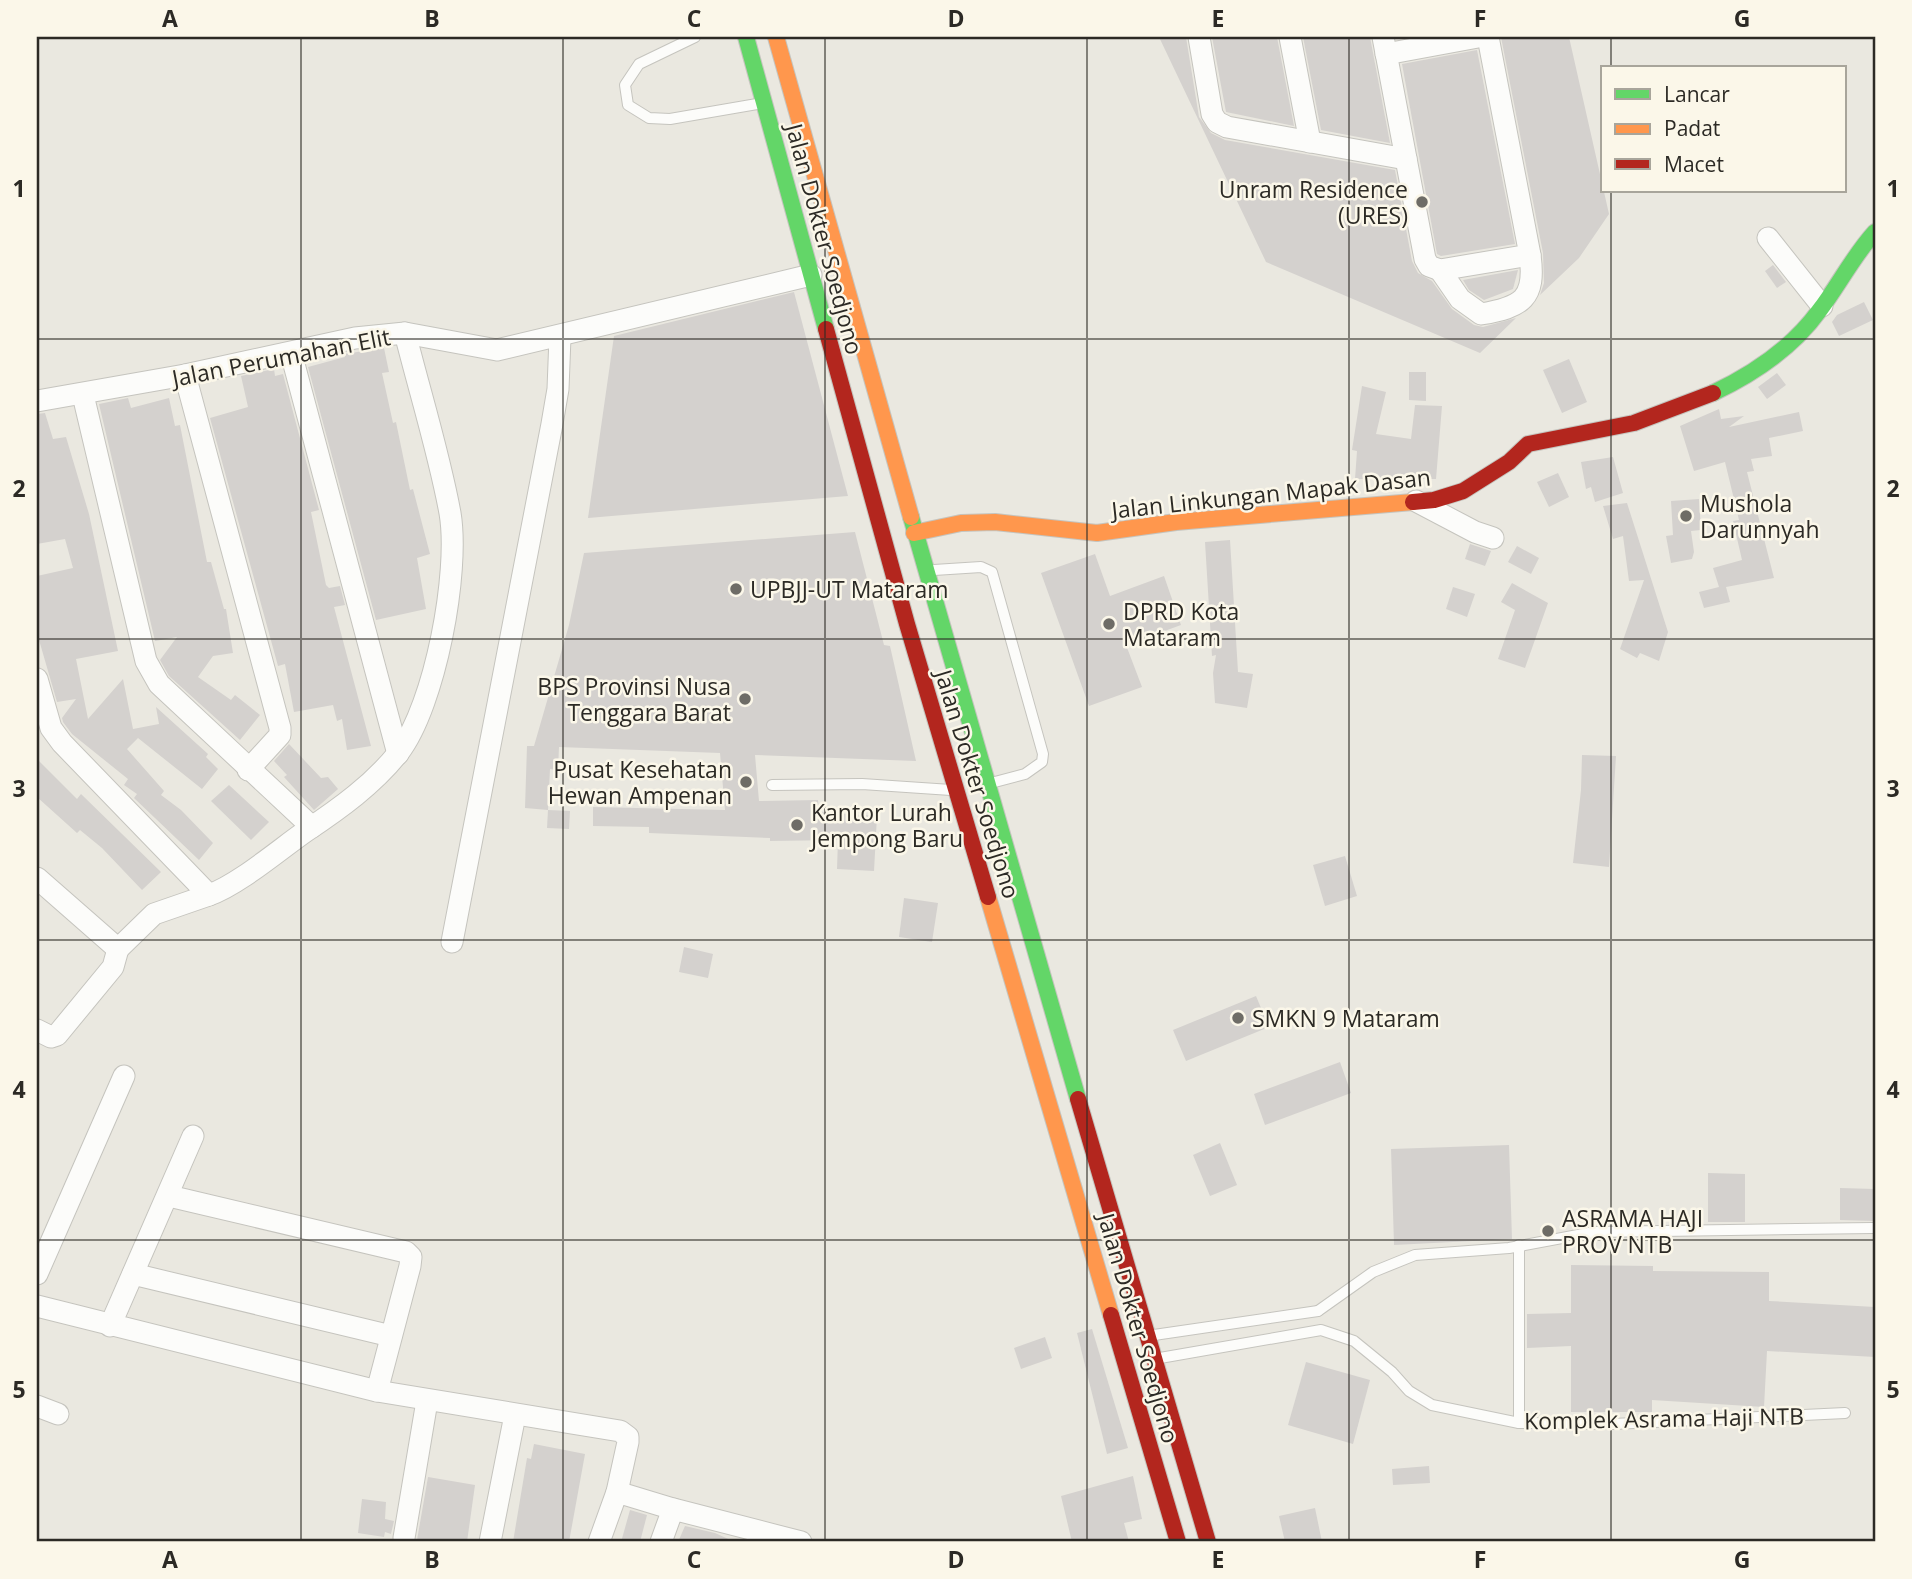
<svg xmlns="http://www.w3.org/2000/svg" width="1912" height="1579" viewBox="0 0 1912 1579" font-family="'Open Sans',sans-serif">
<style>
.building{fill:#d4d1ce}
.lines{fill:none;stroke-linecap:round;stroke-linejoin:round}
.lane-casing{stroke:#c5c4be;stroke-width:12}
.street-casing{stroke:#c5c4be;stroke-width:23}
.fast-casing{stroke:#c5c4be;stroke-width:18}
.slow-casing{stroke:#c5c4be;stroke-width:18}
.jam-casing{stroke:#c5c4be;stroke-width:18}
.lane{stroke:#fcfcfa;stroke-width:10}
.street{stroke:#fcfcfa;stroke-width:21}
.fast{stroke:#63d668;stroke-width:16}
.slow{stroke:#ff974d;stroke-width:16}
.jam{stroke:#b3261e;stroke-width:16}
.grid{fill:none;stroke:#2c2a25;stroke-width:2;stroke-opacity:0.55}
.poi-dot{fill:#6e6c66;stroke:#fbf7e9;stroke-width:2.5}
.labels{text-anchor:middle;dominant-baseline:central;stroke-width:5;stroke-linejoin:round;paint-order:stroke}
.poi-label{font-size:23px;fill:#2c2a25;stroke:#fbf7e9;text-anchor:start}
.street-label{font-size:23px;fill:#2c2a25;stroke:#fbf7e9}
.neatline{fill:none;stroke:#2c2a25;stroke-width:2.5}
.grid-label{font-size:23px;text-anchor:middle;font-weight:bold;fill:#2c2a25}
</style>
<rect width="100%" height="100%" fill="#eae8e0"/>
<g class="building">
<polygon points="1159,37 1186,37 1199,117 1211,133 1225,140 1395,170 1412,261 1418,273 1432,281 1452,309 1474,325 1483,327 1516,318 1480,353 1266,262"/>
<polygon points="1212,37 1277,37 1294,126 1226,112"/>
<polygon points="1303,37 1370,37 1390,143 1321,130"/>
<polygon points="1501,37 1569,37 1609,214 1579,258 1540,295 1544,283 1543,253"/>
<polygon points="1477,50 1515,244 1441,256 1437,254 1402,64"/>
<polygon points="1773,265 1786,282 1777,288 1765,271"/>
<polygon points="1518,270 1513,289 1484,300 1469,290 1463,280"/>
<polygon points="794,292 848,496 588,518 614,336"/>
<polygon points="1864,302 1873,320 1839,336 1832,322 1837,315"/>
<polygon points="384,348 389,372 382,373 393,423 396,422 410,490 413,489 430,554 417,558 426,609 376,620 308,367 345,357 344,354"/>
<polygon points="1569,359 1587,402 1562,413 1543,370"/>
<polygon points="274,369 275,376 283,374 319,510 311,512 326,585 329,588 340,586 345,605 334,607 371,746 347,750 342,719 337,721 333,705 294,712 285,664 278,666 210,418 248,407 241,376"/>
<polygon points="1409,372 1426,372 1426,401 1409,400"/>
<polygon points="1777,373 1786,385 1767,399 1758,387"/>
<polygon points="1362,386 1386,392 1376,434 1411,439 1415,405 1442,406 1436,479 1355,479 1357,451 1352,450"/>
<polygon points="128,398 131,408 169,398 175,426 180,425 207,562 211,562 224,609 226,609 233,653 213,656 198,677 231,700 235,695 260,715 240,740 169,676 160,660 177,637 155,641 99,404"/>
<polygon points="1719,409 1721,419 1744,416 1729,427 1799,412 1803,431 1769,438 1772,456 1751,459 1754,471 1747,472 1774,578 1726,587 1730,602 1704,608 1699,592 1719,587 1713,568 1742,560 1733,521 1739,520 1725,462 1694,471 1680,426"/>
<polygon points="45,413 53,439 66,437 89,514 118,651 76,659 88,719 123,679 133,729 159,724 156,707 208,754 206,757 218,769 202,789 138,738 127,749 164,791 161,795 181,810 213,843 199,860 134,798 137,794 124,785 128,779 72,734 63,722 62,718 76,699 57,702 37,633 37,576 73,568 65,539 37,544 37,414"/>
<polygon points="1613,457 1623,493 1595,502 1591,487 1586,489 1581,462"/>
<polygon points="1558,473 1569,497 1549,507 1537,482"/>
<polygon points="1699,499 1701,530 1691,531 1694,552 1692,559 1671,563 1666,536 1673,535 1671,501"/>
<polygon points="1627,503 1668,632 1659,661 1640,653 1637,658 1620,649 1644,580 1629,581 1623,536 1613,539 1603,506"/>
<polygon points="855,532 884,645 890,646 916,761 755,755 759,801 818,800 819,812 877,816 874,871 837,869 838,840 770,841 770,838 649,833 649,827 593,826 593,807 725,810 720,753 559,747 558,770 550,769 548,810 525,808 527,746 534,746 569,625 584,553"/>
<polygon points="1230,540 1238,672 1253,674 1247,708 1215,703 1213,673 1216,655 1212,656 1205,542"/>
<polygon points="1470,544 1491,551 1485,566 1465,559"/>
<polygon points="1517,546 1539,558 1531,574 1508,562"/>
<polygon points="1095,554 1110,596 1164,576 1181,625 1126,645 1142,687 1089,706 1041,573"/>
<polygon points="1512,583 1548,603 1525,668 1498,659 1515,610 1501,602"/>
<polygon points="1453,587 1475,594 1467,617 1446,609"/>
<polygon points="289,744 321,778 328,777 338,789 314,810 284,777 287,775 274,761"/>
<polygon points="1582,755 1616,756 1609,867 1573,863 1581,790"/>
<polygon points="37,759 77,799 81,794 161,872 142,890 102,848 80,830 77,833 37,797"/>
<polygon points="229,785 269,822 251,840 211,801"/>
<polygon points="548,810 570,811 569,829 547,828"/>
<polygon points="1345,856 1357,896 1325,906 1313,865"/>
<polygon points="904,898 938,903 932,942 899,937"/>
<polygon points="684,947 713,954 708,978 679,972"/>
<polygon points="1256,996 1269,1027 1186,1061 1173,1030"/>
<polygon points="1340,1062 1351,1093 1265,1125 1254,1094"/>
<polygon points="1220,1143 1237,1185 1210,1196 1193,1155"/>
<polygon points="1509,1145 1512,1239 1394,1245 1391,1149"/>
<polygon points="1708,1173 1745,1174 1745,1222 1708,1222"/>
<polygon points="1840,1188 1875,1189 1875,1221 1840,1220"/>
<polygon points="1571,1265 1653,1266 1653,1271 1769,1272 1769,1301 1875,1307 1875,1357 1767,1351 1764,1407 1652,1400 1652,1412 1571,1412 1571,1346 1527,1348 1527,1314 1571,1313"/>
<polygon points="1092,1329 1128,1448 1107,1454 1077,1333"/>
<polygon points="1045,1337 1052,1358 1021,1369 1014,1348"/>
<polygon points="1306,1362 1370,1380 1353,1444 1288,1425"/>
<polygon points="534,1444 585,1454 569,1542 513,1542 527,1458 531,1459"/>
<polygon points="1429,1466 1430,1483 1393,1485 1392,1469"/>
<polygon points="1133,1476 1142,1519 1124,1523 1129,1542 1072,1542 1061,1496"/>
<polygon points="428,1477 475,1485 467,1542 417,1540"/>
<polygon points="362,1499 386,1502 385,1519 394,1521 391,1534 385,1532 384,1537 358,1533"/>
<polygon points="1315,1508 1322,1542 1285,1542 1279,1516"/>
<polygon points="630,1510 647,1515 640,1542 621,1542"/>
<polygon points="685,1526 715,1533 735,1542 678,1542"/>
</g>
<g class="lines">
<g class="lane-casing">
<g id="lane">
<polyline points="695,37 639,64 625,85 628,105 649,118 670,119 757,104"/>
<polyline points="934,570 981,567 992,572 1043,754 1042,762 1025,774 991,783"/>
<polyline points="772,785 862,784 951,790"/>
<polyline points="1519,1245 1519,1423"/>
<polyline points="1318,1311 1373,1272 1415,1255 1509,1248 1594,1232 1873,1228"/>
<polyline points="1154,1335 1318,1311"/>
<polyline points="1160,1358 1321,1330 1354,1341 1392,1372 1409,1391 1432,1405 1519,1423 1613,1424 1845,1413"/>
</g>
</g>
<g class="street-casing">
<g id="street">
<polyline points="1199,37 1212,114 1217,122 1227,127 1406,159"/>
<polyline points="1290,37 1310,142"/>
<polyline points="1383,37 1425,259 1429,266 1440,270 1530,255 1488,37"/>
<polyline points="1386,54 1478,37"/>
<polyline points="1768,238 1822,306"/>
<path d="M1440,270L1460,299L1481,314C1522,307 1536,299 1530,255"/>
<polyline points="291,353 398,754"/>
<polyline points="185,375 280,728 280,735 248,770"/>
<polyline points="83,395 146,661 159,684 312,827"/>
<polyline points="37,401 185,375 355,338 405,333 497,350 811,275"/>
<polyline points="1416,501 1475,532 1493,538"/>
<path d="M37,679L51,728L62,743L209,895C238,885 280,849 306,831C339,809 374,784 399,752C435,705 460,572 450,513C439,453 420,393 405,333"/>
<polyline points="37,878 118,949 113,967 57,1035 51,1037 37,1030"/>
<polyline points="452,942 552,424 558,389 560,337"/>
<polyline points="118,949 154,914 209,895"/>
<polyline points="169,1196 406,1252 411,1257 410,1266 377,1391"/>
<polyline points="37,1274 124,1076"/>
<polyline points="133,1274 391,1336"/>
<polyline points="37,1306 377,1391 620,1431 628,1437 628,1442 617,1492"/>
<polyline points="110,1326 193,1136"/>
<polyline points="37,1406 58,1414"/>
<polyline points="404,1538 427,1401"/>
<polyline points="490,1542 515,1415"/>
<polyline points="599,1542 617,1492 673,1509"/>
<polyline points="661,1542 673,1509 801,1542"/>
</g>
</g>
<g class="fast-casing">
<g id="fast">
<polyline points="746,37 826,329"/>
<path d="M1713,393C1753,374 1793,347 1819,311C1839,285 1853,256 1875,232"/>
<polyline points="911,517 1078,1099"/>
</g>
</g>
<g class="slow-casing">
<g id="slow">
<polyline points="776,37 911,517"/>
<polyline points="914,533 961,523 995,522 1097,533 1176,522 1413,502"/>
<polyline points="988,897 1111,1315"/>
</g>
</g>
<g class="jam-casing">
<g id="jam">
<polyline points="826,329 907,624 988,897"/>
<polyline points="1413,502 1434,500 1463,491 1509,462 1528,444 1634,423 1713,393"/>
<polyline points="1078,1099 1208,1542"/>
<polyline points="1111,1315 1178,1542"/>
</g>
</g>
<use href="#lane" class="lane"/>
<use href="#street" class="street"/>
<use href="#fast" class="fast"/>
<use href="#slow" class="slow"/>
<use href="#jam" class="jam"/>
</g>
<path class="grid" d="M301,37V1542M563,37V1542M825,37V1542M1087,37V1542M1349,37V1542M1611,37V68M1611,191V1542M37,339H1875M37,639H1875M37,940H1875M37,1240H1875"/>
<g class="poi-dot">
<circle cx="1422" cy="202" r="7"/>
<circle cx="1686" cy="516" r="7"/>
<circle cx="736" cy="589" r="7"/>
<circle cx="1109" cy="624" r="7"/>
<circle cx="745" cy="699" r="7"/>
<circle cx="746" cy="782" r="7"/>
<circle cx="797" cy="825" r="7"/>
<circle cx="1238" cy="1018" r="7"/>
<circle cx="1548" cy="1231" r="7"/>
</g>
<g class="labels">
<g class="poi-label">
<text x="1408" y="189" text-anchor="end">Unram Residence<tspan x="1408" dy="26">(URES)</tspan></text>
<text x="1700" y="503">Mushola<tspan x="1700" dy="26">Darunnyah</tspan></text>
<text x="750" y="589">UPBJJ-UT Mataram</text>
<text x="1123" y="611">DPRD Kota<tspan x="1123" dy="26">Mataram</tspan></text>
<text x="731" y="686" text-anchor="end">BPS Provinsi Nusa<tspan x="731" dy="26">Tenggara Barat</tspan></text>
<text x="732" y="769" text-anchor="end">Pusat Kesehatan<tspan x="732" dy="26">Hewan Ampenan</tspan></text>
<text x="811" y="812">Kantor Lurah<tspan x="811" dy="26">Jempong Baru</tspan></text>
<text x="1252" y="1018">SMKN 9 Mataram</text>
<text x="1562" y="1218">ASRAMA HAJI<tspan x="1562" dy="26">PROV NTB</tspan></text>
</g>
<g class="street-label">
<text transform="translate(825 239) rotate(75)">Jalan Dokter Soedjono</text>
<text transform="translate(281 357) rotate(-11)">Jalan Perumahan Elit</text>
<text transform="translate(1271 493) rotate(-6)">Jalan Linkungan Mapak Dasan</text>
<text transform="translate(978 784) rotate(73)">Jalan Dokter Soedjono</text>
<text transform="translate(1139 1328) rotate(74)">Jalan Dokter Soedjono</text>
<text transform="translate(1664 1418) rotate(-1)">Komplek Asrama Haji NTB</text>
</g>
</g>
<rect width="1912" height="1579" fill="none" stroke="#fbf7e9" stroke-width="77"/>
<rect x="1601" y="66" width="245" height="126" fill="#fbf7e9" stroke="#a8a59b" stroke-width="2"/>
<rect x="1615" y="89" width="35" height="10" fill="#63d668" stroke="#a8a59b" stroke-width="2"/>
<text x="1664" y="102" font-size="21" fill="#2c2a25">Lancar</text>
<rect x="1615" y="124" width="35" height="10" fill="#ff974d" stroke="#a8a59b" stroke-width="2"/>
<text x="1664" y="136" font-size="21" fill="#2c2a25">Padat</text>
<rect x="1615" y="159" width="35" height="10" fill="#b3261e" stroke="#a8a59b" stroke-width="2"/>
<text x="1664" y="172" font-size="21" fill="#2c2a25">Macet</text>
<rect x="38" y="38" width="1836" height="1502" class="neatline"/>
<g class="grid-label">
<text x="170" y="27">A</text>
<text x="432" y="27">B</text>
<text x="694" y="27">C</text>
<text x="956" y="27">D</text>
<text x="1218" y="27">E</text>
<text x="1480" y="27">F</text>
<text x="1742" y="27">G</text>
<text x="19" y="197">1</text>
<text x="1893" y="197">1</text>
<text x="19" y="497">2</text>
<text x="1893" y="497">2</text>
<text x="19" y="797">3</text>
<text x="1893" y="797">3</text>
<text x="19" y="1098">4</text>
<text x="1893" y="1098">4</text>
<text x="19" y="1398">5</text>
<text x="1893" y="1398">5</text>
<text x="170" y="1568">A</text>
<text x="432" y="1568">B</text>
<text x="694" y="1568">C</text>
<text x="956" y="1568">D</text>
<text x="1218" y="1568">E</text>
<text x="1480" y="1568">F</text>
<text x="1742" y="1568">G</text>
</g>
</svg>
